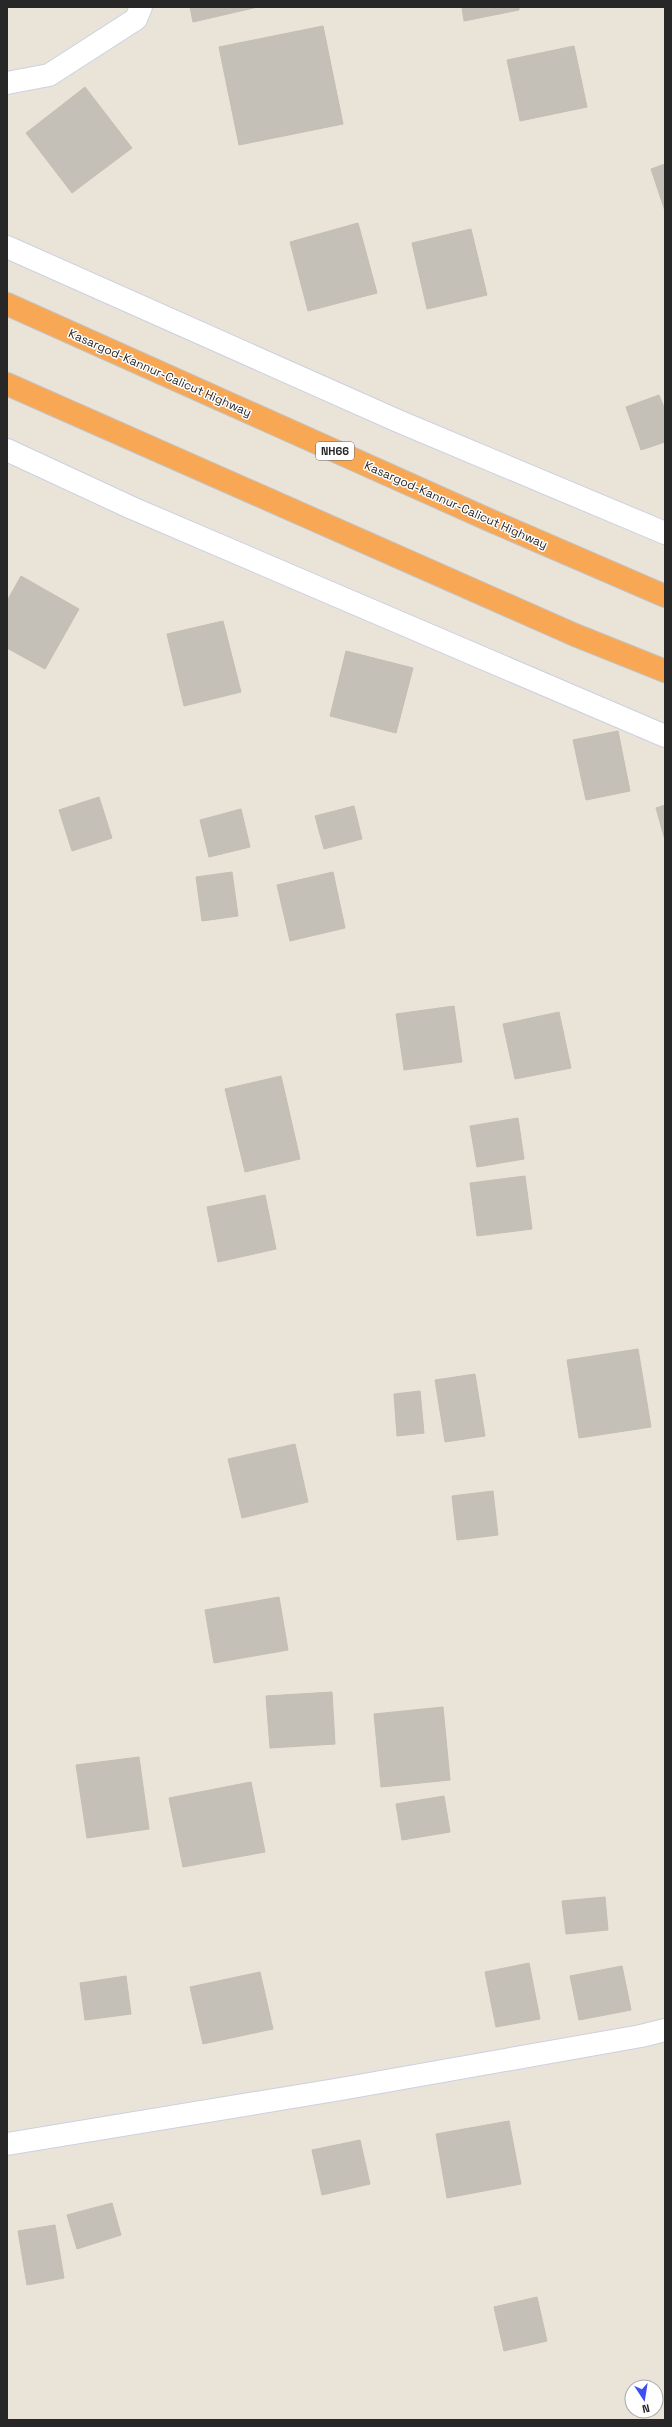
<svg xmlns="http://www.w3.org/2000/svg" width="672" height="2427" viewBox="0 0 672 2427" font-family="'Space Grotesk',sans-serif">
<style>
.building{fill:#c4c0b8;stroke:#c4bfb2}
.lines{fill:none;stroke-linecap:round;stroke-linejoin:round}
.street-casing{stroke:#cdd0e0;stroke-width:24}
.secondary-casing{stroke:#cdd0e0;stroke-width:24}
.highway-casing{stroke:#c3c3c3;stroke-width:24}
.street{stroke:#fff;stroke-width:22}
.secondary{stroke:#fff;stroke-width:22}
.highway{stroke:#f8a854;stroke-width:22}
.labels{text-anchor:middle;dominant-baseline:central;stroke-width:3;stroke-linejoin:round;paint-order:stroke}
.shield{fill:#fff;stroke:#686868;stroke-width:1}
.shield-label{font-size:11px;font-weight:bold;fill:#272727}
.street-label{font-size:12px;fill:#272727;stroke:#fff}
</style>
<rect width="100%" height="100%" fill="#e9e3d8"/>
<g class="building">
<polygon points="190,7 258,7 193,22"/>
<polygon points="462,7 519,7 519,10 464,21"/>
<polygon points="323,26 343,124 239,145 219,47"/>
<polygon points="574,46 587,107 520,121 507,60"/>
<polygon points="85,87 132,148 72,193 26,133"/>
<polygon points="665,164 665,211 651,169"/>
<polygon points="358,223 377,293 308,311 290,242"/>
<polygon points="471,229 487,295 427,309 412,243"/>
<polygon points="659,395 665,410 665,442 641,450 626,407"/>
<polygon points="21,576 79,609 45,669 7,648 7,601"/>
<polygon points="223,621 241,692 184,706 167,634"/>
<polygon points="346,651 413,668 396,733 330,716"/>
<polygon points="618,731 630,791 586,800 573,740"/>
<polygon points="99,797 112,838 72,851 59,810"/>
<polygon points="665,805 665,840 656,808"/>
<polygon points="354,806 362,839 324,849 315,816"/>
<polygon points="241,809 250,847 209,857 200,820"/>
<polygon points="232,872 238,916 202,921 196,877"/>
<polygon points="333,872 345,928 290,941 277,885"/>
<polygon points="454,1006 462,1062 404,1070 396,1014"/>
<polygon points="559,1012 571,1068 515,1079 503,1024"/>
<polygon points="281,1076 300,1159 245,1172 225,1089"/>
<polygon points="518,1118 524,1159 477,1167 470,1126"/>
<polygon points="525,1176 532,1229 477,1236 470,1183"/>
<polygon points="265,1195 276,1249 218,1262 207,1207"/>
<polygon points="638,1349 651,1427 579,1438 567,1360"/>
<polygon points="475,1374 485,1436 445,1442 435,1380"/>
<polygon points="420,1391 424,1433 397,1436 394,1394"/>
<polygon points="295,1444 308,1502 242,1518 228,1459"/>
<polygon points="493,1491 498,1535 457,1540 452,1496"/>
<polygon points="279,1597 288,1650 214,1663 205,1610"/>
<polygon points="332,1692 335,1744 270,1748 266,1696"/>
<polygon points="443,1707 450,1780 381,1787 374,1714"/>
<polygon points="139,1757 149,1829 87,1838 76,1765"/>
<polygon points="251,1782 265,1852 183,1867 169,1798"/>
<polygon points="444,1796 450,1832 402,1840 396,1804"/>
<polygon points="605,1897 608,1930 566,1934 562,1901"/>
<polygon points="529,1963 540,2019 496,2027 485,1972"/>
<polygon points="622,1966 631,2010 579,2020 570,1976"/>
<polygon points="260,1972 273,2029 203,2044 190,1987"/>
<polygon points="126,1976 131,2014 85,2020 80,1983"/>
<polygon points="509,2121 521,2184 447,2198 436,2134"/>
<polygon points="360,2140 370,2184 322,2195 312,2150"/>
<polygon points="112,2203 121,2235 77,2249 67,2215"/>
<polygon points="55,2225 64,2278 27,2285 18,2231"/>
<polygon points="537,2297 547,2341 504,2351 494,2307"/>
</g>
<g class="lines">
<g class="street-casing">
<g id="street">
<polyline points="7,83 49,75 136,19 141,7"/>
<polyline points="7,2144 341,2089 641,2036 665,2030"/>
</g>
</g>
<g class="secondary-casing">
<g id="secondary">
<polyline points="7,247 398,421 665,533"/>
<polyline points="7,450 132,508 665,736"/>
</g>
</g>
<g class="highway-casing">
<g id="highway">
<polyline points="7,304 487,519 665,596"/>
<polyline points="7,384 575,635 665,671"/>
</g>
</g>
<use href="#street" class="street"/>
<use href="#secondary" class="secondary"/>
<use href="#highway" class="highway"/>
</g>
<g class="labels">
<rect class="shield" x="316" y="442" width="38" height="18" rx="3"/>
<g class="shield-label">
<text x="335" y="451">NH66</text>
</g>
<g class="street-label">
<text transform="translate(160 373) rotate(24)">Kasargod-Kannur-Calicut Highway</text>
<text transform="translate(456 505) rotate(24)">Kasargod-Kannur-Calicut Highway</text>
</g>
</g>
<rect width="672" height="2427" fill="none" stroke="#272727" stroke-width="16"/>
<g transform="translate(644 2399) rotate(168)"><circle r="19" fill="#ffffff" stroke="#a9a9a9"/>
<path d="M0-3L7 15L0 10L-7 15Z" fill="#3b4ff3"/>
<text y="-6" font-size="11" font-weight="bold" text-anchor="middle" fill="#272727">N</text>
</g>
</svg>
